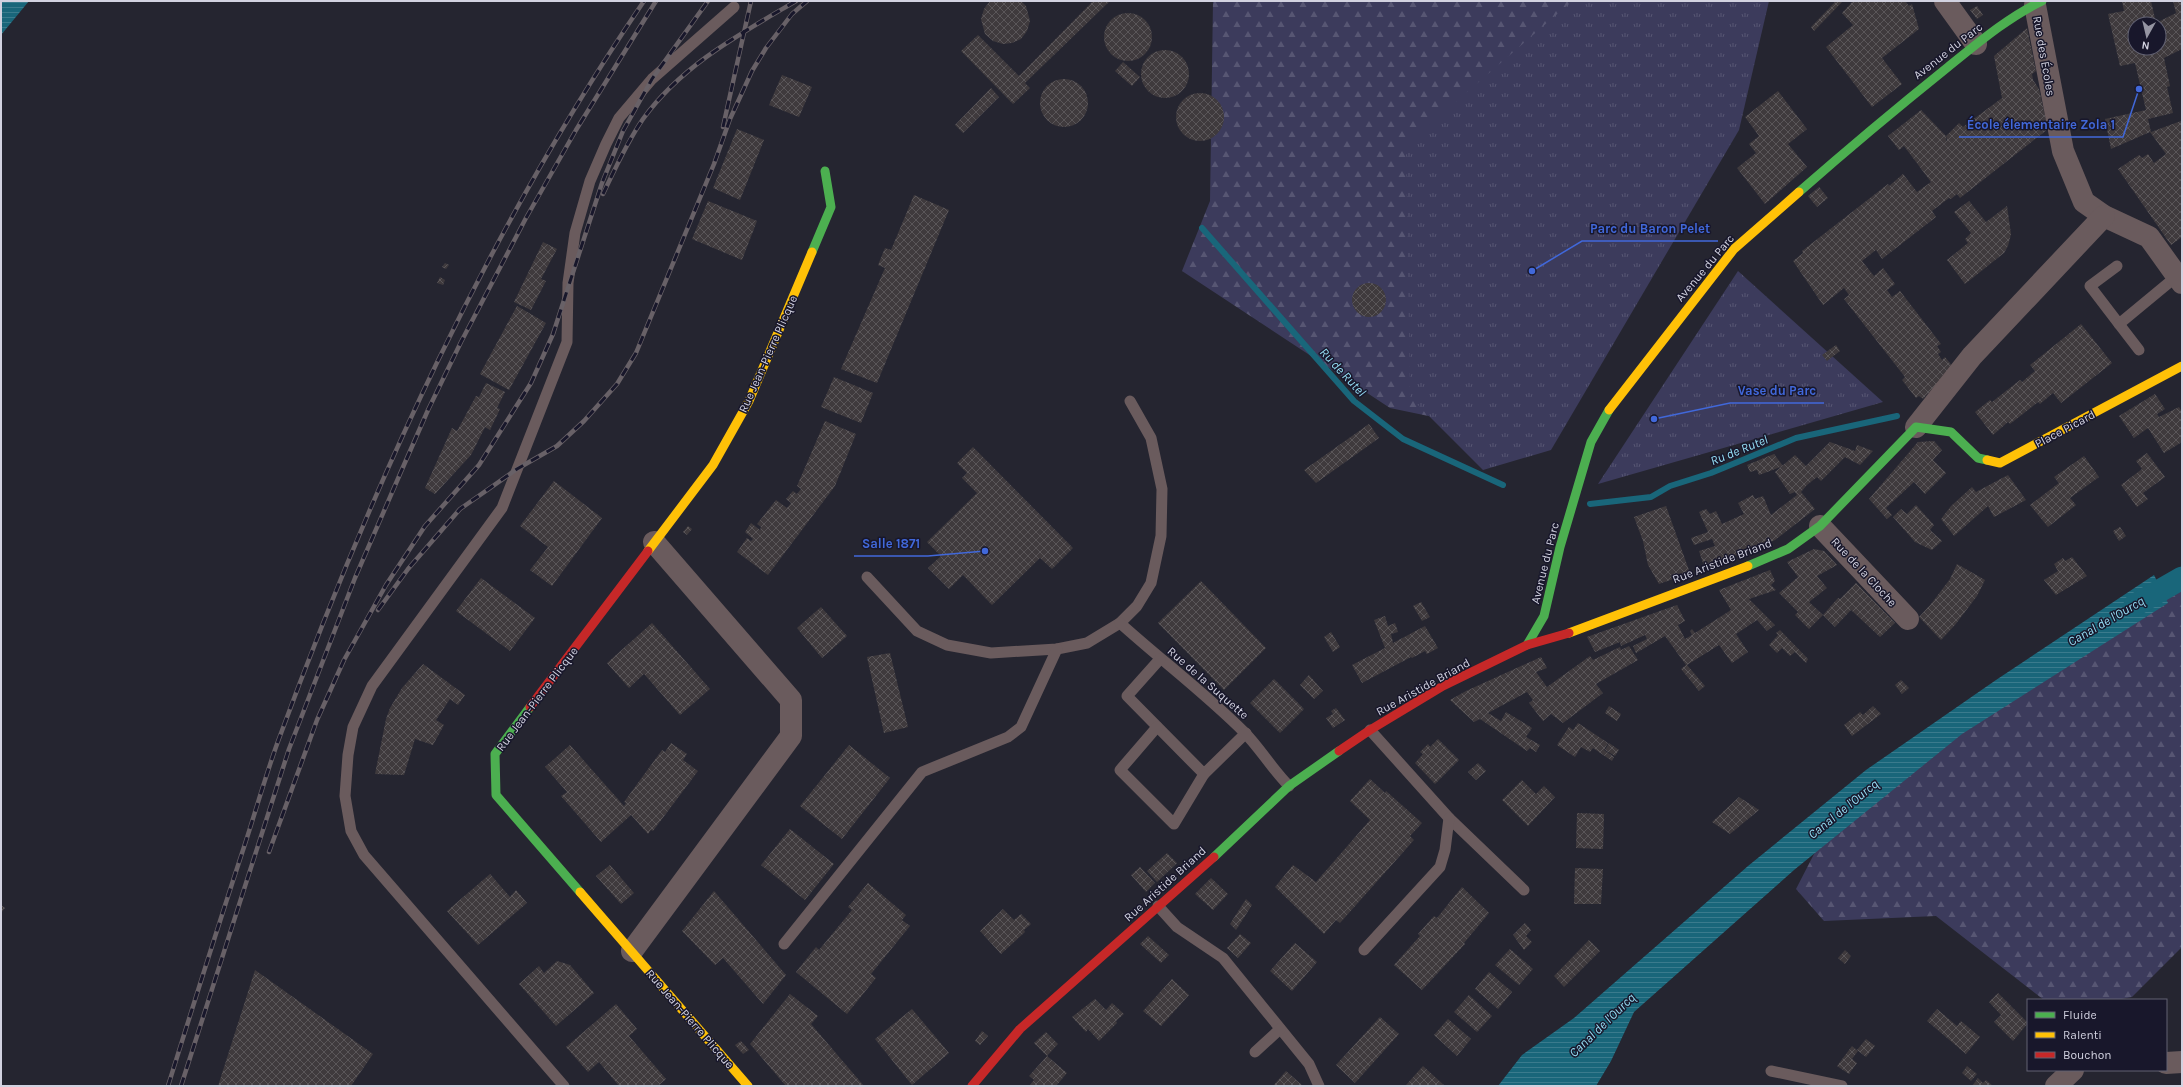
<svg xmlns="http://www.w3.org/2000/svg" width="2183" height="1087" viewBox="0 0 2183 1087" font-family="Karla,sans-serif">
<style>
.forest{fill:url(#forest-firs)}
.park{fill:url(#park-tufts)}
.water{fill:url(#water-rules)}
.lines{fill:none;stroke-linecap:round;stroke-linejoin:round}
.stream{stroke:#19667a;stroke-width:6}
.canal{stroke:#19667a;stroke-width:23}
.building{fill:url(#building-cross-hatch);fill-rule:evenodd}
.lane{stroke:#6a5b5d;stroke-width:11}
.street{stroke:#6a5b5d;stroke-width:22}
.fast{stroke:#4caf50;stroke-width:9}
.slow{stroke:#ffc107;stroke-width:9}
.jam{stroke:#c62828;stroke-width:9}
.rail-casing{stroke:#686167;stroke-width:4.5}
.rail{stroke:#18172b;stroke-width:3;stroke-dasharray:9;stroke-linecap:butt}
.labels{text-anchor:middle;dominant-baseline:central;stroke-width:3;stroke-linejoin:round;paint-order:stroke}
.street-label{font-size:12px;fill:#d2d2e0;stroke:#18172b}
.water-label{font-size:13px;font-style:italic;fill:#94ddf4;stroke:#18172b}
.leader{fill:none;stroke:#4168da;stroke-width:1.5}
.callout-dot{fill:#4168da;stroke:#18172b;stroke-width:1.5}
.callout-label{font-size:13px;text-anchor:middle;font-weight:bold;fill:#4168da;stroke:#18172b;stroke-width:3;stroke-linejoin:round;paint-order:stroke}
</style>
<defs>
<pattern id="forest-firs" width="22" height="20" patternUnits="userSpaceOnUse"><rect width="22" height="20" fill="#3c3b5c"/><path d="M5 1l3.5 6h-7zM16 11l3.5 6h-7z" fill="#575673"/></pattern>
<pattern id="park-tufts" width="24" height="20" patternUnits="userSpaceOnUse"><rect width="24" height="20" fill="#3c3b5c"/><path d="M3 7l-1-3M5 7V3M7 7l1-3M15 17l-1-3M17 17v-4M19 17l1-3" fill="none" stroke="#575673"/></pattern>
<pattern id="water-rules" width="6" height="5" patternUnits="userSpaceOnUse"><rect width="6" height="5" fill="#19667a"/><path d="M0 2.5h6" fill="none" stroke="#3a7b8d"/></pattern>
<pattern id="building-cross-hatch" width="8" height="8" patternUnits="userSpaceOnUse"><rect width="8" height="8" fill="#3f3a3d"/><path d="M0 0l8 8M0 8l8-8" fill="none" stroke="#5a5659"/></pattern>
</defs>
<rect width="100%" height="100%" fill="#252530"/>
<g class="forest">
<polygon points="1213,1 1579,1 1486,428 1390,408 1182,271 1210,201"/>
<polygon points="2182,584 2182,947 2132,997 2117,1000 2044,1000 1936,916 1824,921 1796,889 1829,825 2079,649"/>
</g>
<g class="park">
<polygon points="1572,1 1769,1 1739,130 1551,450 1483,470 1410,397 1406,145"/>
<polygon points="1738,271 1883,402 1598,484"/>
</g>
<g class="water">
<polygon points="1,1 29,1 1,35"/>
<polygon points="2154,575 2168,603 1962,734 1794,870 1634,1012 1611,1061 1596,1086 1498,1086 1522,1055 1574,1018 1748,866 1866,770 1996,680"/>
</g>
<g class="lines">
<g class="stream">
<polyline points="1202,228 1354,401 1403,439 1503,485"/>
<polyline points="1590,504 1651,497 1670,486 1711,473 1796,438 1897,416"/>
</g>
<polyline class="canal" points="2135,605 2182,578"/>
</g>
<g class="building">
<polygon points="990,1 1021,1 1026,6 1030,21 1027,31 1021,39 1012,43 1003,44 993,41 985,34 981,19 984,9"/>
<polygon points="1093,1 1110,1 1025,83 1030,88 1013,104 961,51 978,35 1019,76"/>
<polygon points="1836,1 1843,1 1814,31 1811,27"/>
<polygon points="1853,1 1905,1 1909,6 1912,4 1919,29 1882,58 1902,84 1872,107 1826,47 1853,25 1842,13"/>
<path d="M2122,1H2151L2156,23L2176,13L2173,1H2182V49L2164,58L2170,86L2167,87L2173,113L2148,119L2151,132L2181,121L2182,123V237L2171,245L2118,169L2139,155L2142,158L2148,154L2154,163L2166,154L2150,132L2111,149L2105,119L2146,110L2135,63L2120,66L2108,14L2124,11ZM2135,24H2159V48H2135Z"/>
<polygon points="1977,6 1983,15 1977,19 1970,10"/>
<circle cx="1128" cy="37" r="24"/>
<polygon points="2027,28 2036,71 2032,74 2033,80 2039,89 2048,129 1960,198 1957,194 1951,199 1949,198 1932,211 1936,217 1882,259 1876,250 1862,261 1874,276 1883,268 1895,284 1887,290 1892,297 1900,291 1941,344 1937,346 1941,352 1938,354 1942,360 1945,357 1953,367 1923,399 1919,396 1916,398 1902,380 1905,377 1844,299 1849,295 1844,288 1823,305 1793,261 1803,253 1802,251 1888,184 1889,186 1903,174 1917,192 1931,182 1904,146 1899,150 1888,136 1921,110 1946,136 1946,141 1947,140 1946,136 1959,123 1963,127 2002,98 1994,56"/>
<circle cx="1165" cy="74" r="24"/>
<polygon points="1123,62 1140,77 1132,86 1115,71"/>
<polygon points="782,75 812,87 799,117 769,105"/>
<circle cx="1064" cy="103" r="24"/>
<polygon points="991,88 999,97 963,133 955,125"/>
<polygon points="1778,91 1807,129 1788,144 1807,167 1765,204 1737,168 1756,153 1749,144 1759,136 1745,117"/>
<circle cx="1200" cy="117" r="24"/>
<polygon points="737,129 764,140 740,200 713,188"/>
<polygon points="1819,187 1828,198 1817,207 1808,196"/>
<polygon points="914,195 949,210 877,383 841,369 885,268 878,265 885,248 891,250"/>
<polygon points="708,201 757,221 742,260 692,239"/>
<polygon points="1969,201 1986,222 2007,206 2011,234 2008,246 2004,253 1965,284 1947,260 1968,243 1965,239 1971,233 1954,212"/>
<polygon points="543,242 557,249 541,279 546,281 531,310 514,302"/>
<polygon points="445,263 449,265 446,269 442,267"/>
<polygon points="440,277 445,280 443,285 437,283"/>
<circle cx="1369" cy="300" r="17"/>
<polygon points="517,306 546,323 509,390 480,374"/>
<polygon points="2081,324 2112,363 2061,403 2053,393 2040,404 2038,402 2010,424 2008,422 1993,435 1975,412 1990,400 1992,402 2020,380 2022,382 2035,371 2030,365"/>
<polygon points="1836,345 1840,351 1827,361 1822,355"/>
<polygon points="834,377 873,393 861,423 821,407"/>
<polygon points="486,383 505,392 497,408 500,409 490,430 485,427 471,455 435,494 425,488 452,428 457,431 476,396 479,397"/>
<polygon points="2155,394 2165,409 2157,414 2159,417 2179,407 2182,412 2182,442 2164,453 2148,428 2134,438 2119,416"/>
<polygon points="825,421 856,434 835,486 768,575 737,552 747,538 751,541 753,539 745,532 751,523 760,530 761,527 757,524 776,500 787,508 791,503 786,499 793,491 797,494 801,489 797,486"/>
<polygon points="1369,424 1379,438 1316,483 1304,470"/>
<polygon points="1934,441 1942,450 1933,460 1946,473 1925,494 1914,482 1886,508 1892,515 1887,519 1869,499 1918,442"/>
<polygon points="1830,442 1855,451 1857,445 1873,451 1860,465 1845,457 1821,481 1817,477 1807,485 1801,492 1815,509 1775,540 1738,557 1737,555 1704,566 1699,551 1715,546 1712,539 1694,545 1691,538 1708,532 1699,512 1706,509 1710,514 1716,511 1722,524 1744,514 1738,503 1753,495 1755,499 1763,496 1771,515 1797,495 1795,492 1790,494 1775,472 1795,455 1806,466"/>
<polygon points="973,447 1073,548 1052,569 1040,558 992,605 963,575 949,589 928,568 941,556 927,542 977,493 962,478 967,473 957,463"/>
<polygon points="2147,453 2165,477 2143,493 2148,499 2137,507 2121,485 2142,469 2136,461"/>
<polygon points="1774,454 1783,466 1759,475 1757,470 1750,472 1747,465"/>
<polygon points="2084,456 2099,477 2070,498 2076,505 2048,527 2030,505 2059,483 2054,477"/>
<polygon points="2008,475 2026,500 1994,517 1988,506 1954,536 1941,519 1951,506 1972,487 1976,492"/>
<polygon points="554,481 602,518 552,586 530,570 548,547 520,526"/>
<polygon points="1916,505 1934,525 1930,530 1942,541 1932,550 1915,542 1893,517 1901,509 1907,514"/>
<polygon points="1666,506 1690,573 1659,584 1648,565 1643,541 1634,517"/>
<polygon points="688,526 692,529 687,535 683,532"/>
<polygon points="2120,527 2126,536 2119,541 2113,531"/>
<polygon points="1814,549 1824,551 1837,565 1817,576 1827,588 1809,602 1823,615 1838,598 1840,599 1856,583 1895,623 1880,637 1851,610 1835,627 1823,615 1809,629 1795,615 1798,612 1779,593 1798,577 1787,562"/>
<polygon points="2072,557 2087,576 2056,595 2044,580 2058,571 2054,564 2063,558 2065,561"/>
<polygon points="1957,564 1985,580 1977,596 1955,625 1941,640 1919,617 1931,604 1950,579"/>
<polygon points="1770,570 1775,581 1771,585 1776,590 1749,599 1775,625 1767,631 1757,620 1736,634 1748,652 1732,663 1719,645 1687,665 1705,686 1699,691 1681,669 1686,665 1665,636 1636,653 1633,646 1647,639 1645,635 1621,646 1620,642 1595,652 1587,637 1677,605 1685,621 1678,625 1685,639 1692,635 1690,631 1692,629 1695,633 1731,610 1719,590"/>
<polygon points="481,578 535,618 510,651 456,611"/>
<polygon points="1201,581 1266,648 1224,690 1158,623"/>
<polygon points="1421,602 1430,617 1422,621 1413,606"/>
<polygon points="821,607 847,636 822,658 797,628"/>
<polygon points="1385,616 1388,626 1395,623 1398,632 1391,634 1393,643 1425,626 1438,648 1427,654 1425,651 1412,658 1411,657 1362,683 1352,665 1385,648 1374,620"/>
<polygon points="652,623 710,689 680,715 644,674 629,688 607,663"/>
<polygon points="1780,630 1808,659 1806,663 1795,652 1790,656 1782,648 1777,653 1769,645 1778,635 1776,633"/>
<polygon points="1331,632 1340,647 1333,652 1324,637"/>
<polygon points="1629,646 1638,660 1596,684 1603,693 1563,723 1551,714 1543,721 1529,703 1533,700 1527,692 1488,713 1501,721 1506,712 1532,728 1526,737 1540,745 1536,752 1530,748 1527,751 1480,719 1474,722 1450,700 1466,691 1541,657 1547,668 1536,672 1547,687 1590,656 1593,660 1620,647 1621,650"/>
<polygon points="890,653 908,727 884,733 867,657"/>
<polygon points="423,664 465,695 458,705 450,699 436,720 444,725 433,745 415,739 404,775 375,774 386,719 390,708 402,688"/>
<polygon points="1309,675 1323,691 1314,699 1300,685"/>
<polygon points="1274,679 1304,709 1280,733 1250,703"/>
<polygon points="1901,680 1909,688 1902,694 1895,685"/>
<polygon points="1609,706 1621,714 1617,721 1605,713"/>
<polygon points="1873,706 1881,714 1852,736 1844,725 1860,712 1863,715"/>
<polygon points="1336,708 1345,720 1333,728 1326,718 1333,714 1331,711"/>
<polygon points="1578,723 1608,743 1604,750 1614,757 1612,761 1593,748 1590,752 1581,747 1575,757 1557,745 1569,727 1573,730"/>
<polygon points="1438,739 1459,760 1435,784 1415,763 1423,754 1420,752 1428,744 1430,747"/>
<polygon points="671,743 687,754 683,760 698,771 653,831 651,830 648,834 631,815 601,842 561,796 567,792 545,767 570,745 624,806 626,803 624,802 662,750 665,752"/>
<polygon points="1609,743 1619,750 1615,756 1605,750"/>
<polygon points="849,745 890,778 842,839 800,806"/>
<polygon points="1478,763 1486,771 1476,780 1468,772"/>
<polygon points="1370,779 1385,793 1386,791 1422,823 1410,836 1414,840 1340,923 1336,920 1324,934 1275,887 1293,865 1316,882 1370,820 1350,801"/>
<polygon points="1522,780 1536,794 1544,786 1555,797 1528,826 1502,800"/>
<polygon points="1739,797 1759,810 1730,834 1712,822"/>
<polygon points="1577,813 1604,814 1603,849 1576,848"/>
<polygon points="790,829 834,864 805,900 761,865"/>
<polygon points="1167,853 1177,863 1157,882 1147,871"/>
<polygon points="610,865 634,893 621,904 596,876"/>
<polygon points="1140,867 1155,883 1146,892 1131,875"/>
<polygon points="1575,868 1603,869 1601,904 1574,904"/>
<polygon points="490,874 510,897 516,890 527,903 478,945 447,911"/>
<polygon points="1211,878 1228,894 1213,910 1195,894"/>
<polygon points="868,883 906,915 902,920 910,926 871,974 876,978 847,1014 796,972 816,947 819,950 852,910 848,907"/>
<polygon points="1462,887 1489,913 1464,943 1465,944 1422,990 1394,965 1420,936 1418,934 1434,916 1437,918"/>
<polygon points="714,891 786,975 763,1004 723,958 715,965 682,931"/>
<polygon points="1246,899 1252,905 1236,930 1230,924"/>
<polygon points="1,905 5,908 1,913"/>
<polygon points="1003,909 1014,920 1021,914 1031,924 1024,930 1025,932 1001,954 980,931"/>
<polygon points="1525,923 1531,930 1526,936 1532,942 1524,950 1513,935"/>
<polygon points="1240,934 1251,943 1238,958 1227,948"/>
<polygon points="1148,936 1169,955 1161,963 1140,944"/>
<polygon points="1589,940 1600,951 1564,987 1554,976"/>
<polygon points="1295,943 1317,962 1292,991 1270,971"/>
<polygon points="1510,949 1533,969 1519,985 1495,965"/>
<polygon points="1845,950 1851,956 1845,964 1838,958"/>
<polygon points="557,961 570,965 594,993 556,1026 519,984 539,966 544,973"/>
<polygon points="255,970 373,1054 351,1086 218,1086"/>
<polygon points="1489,972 1512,992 1498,1009 1475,989"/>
<polygon points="1172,979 1189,995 1161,1026 1143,1011"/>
<polygon points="1998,993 2028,1023 2013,1041 1994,1022 2001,1015 1989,1002"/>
<polygon points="790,994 818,1016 811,1024 864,1086 786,1086 750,1044"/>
<polygon points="1469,995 1492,1016 1477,1032 1454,1012"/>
<polygon points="1095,999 1106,1010 1112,1003 1124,1014 1116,1021 1117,1023 1099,1041 1088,1029 1086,1032 1072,1017"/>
<polygon points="616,1004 637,1029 629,1036 666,1079 658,1086 619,1086 599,1062 588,1072 566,1047"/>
<polygon points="912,1009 949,1053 912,1085 875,1039"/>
<polygon points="1937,1009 1957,1026 1961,1021 1980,1037 1966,1054 1927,1021"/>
<polygon points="1380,1017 1399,1034 1355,1083 1336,1065"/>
<polygon points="1448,1019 1471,1039 1457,1056 1434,1035"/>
<polygon points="982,1031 988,1036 980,1045 975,1041"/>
<polygon points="1046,1032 1058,1044 1047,1056 1034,1043"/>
<polygon points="1866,1039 1875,1046 1866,1057 1857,1050"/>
<polygon points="741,1041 749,1050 743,1054 735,1045"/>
<polygon points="1852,1046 1858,1051 1852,1059 1857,1063 1849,1074 1837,1066"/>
<polygon points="1047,1056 1067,1073 1056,1086 1029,1086 1034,1080 1029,1076"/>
<polygon points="1423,1066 1445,1086 1406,1085"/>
<polygon points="1967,1066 1977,1074 1971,1081 1962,1073"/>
<polygon points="1286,1071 1303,1086 1273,1086"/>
<polygon points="1978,1078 1983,1083 1986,1080 1993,1086 1972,1086"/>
</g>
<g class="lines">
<g class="lane">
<polyline points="2117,266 2090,286 2119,324 2177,276"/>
<polyline points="2119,324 2139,350"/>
<polyline points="867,577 917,631 947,645 991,653 1057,649 1087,643 1120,623 1137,606 1151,583 1161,536 1162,489 1151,438 1130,401"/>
<path d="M1120,623C1161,660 1205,693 1244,732C1260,748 1272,769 1289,786"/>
<polyline points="1160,659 1127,696 1204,774 1246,733"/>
<polyline points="1157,727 1120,770 1174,824 1204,774"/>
<polyline points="1370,730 1449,818 1524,890"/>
<polyline points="1158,906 1177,927 1223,958 1309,1064 1319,1086"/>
<polyline points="784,944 922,772 1008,737 1021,727 1057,649"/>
<polyline points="1364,950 1440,867 1445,850 1449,818"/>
<polyline points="1255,1052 1280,1029"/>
<polyline points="1771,1071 1842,1086"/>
<polyline points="564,1086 364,855 351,831 345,796 348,755 353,727 372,686 502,508 567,342 568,283 575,233 590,181 606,144 619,118 652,79 734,7"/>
</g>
<g class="street">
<polyline points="1945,1 1976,44"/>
<polyline points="2035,5 2063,151 2084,202 2104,216 2149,237 2182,283"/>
<polyline points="1916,427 1972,356 2104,216"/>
<polyline points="1820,526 1908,619"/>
<polyline points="632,951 791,736 791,700 654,542"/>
<polyline points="2166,1063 2182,1062"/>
<polyline points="2056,1086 2073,1070"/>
</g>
<g class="fast">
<path d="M1799,192C1848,149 1897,108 1948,67C1978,43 2007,18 2042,1"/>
<polyline points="812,252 831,207 825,171"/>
<polyline points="1748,566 1788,549 1820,526 1916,427 1951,432 1978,458 1987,460"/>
<polyline points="1527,645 1544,616 1560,547 1591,442 1609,410"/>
<polyline points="530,707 495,754 496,795 580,892"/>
<polyline points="1214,857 1289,786 1339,751"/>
</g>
<g class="slow">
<polyline points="1609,410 1734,249 1799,192"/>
<polyline points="1987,460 2000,463 2182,366"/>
<polyline points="648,551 713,465 749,401 812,252"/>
<polyline points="1569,633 1748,566"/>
<polyline points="580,892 748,1086"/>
</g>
<g class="jam">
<polyline points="530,707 648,551"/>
<polyline points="1339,751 1370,730 1443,686 1527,645 1569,633"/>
<polyline points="972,1086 1020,1029 1214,857"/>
</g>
<g class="rail-casing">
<g id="rail">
<polyline points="723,127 751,1"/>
<path d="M603,194C615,169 627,142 643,119C682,65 740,34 796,1"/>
<polyline points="378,610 408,569 460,509 517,469 557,446 584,421 617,384 636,353 714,164 730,119 752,71 766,48 792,14 807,1"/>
<polyline points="269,852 317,720 344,660 386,585 425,526 479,465 531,383 553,334 602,183 623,131 652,79 708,1"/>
<path d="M168,1086C193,1006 218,926 244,847C255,813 265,778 277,744C372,485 488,230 644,1"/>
<polyline points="181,1086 289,749 355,578 400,474 428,410 461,342 526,218 576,130 656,1"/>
</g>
</g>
<use href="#rail" class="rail"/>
</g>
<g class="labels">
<g class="street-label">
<text transform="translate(1948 51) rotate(-38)">Avenue du Parc</text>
<text transform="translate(2044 56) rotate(80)">Rue des Écoles</text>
<text transform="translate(1705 268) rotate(-50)">Avenue du Parc</text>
<text transform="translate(768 354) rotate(-66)">Rue Jean-Pierre Plicque</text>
<text transform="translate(2065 429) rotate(-28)">Place Picard</text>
<text transform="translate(1722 561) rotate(-21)">Rue Aristide Briand</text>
<text transform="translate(1545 563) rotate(-76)">Avenue du Parc</text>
<text transform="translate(1864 572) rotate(47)">Rue de la Cloche</text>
<text transform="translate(1208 683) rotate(41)">Rue de la Suquette</text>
<text transform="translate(1423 687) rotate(-29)">Rue Aristide Briand</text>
<text transform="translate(537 699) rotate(-53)">Rue Jean-Pierre Plicque</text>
<text transform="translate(1165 884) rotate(-42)">Rue Aristide Briand</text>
<text transform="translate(690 1019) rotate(49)">Rue Jean-Pierre Plicque</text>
</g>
<g class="water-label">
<text transform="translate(1343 372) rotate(47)">Ru de Rutel</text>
<text transform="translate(1739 450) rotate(-22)">Ru de Rutel</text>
<text transform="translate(2106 621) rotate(-30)">Canal de l'Ourcq</text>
<text transform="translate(1843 809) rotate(-39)">Canal de l'Ourcq</text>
<text transform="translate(1602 1025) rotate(-44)">Canal de l'Ourcq</text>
</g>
</g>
<path class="leader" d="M2139 89L2123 137H1959M1532 271L1582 241H1718M1654 419L1730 403H1824M985 551L928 556H854"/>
<g class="callout-dot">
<circle cx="2139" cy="89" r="4"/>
<circle cx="1532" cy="271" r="4"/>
<circle cx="1654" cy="419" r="4"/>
<circle cx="985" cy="551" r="4"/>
</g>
<g class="callout-label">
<text x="2041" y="129">École élementaire Zola 1</text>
<text x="1650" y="233">Parc du Baron Pelet</text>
<text x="1777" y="395">Vase du Parc</text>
<text x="891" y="548">Salle 1871</text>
</g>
<rect width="2183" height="1087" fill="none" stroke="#d2d2e0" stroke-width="4"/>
<rect x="2027" y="999" width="140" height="72" fill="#18172b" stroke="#626273"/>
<rect x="2035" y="1012" width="20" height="6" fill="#4caf50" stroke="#626273"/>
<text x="2063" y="1019" font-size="12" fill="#d2d2e0">Fluide</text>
<rect x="2035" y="1032" width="20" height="6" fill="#ffc107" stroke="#626273"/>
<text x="2063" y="1039" font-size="12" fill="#d2d2e0">Ralenti</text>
<rect x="2035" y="1052" width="20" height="6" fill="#c62828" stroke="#626273"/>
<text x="2063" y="1059" font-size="12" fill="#d2d2e0">Bouchon</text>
<g transform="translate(2147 36) rotate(188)"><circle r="19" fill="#18172b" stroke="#626273"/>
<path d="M0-3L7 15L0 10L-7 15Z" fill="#9595a2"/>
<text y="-6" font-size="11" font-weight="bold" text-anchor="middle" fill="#d2d2e0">N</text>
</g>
</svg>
